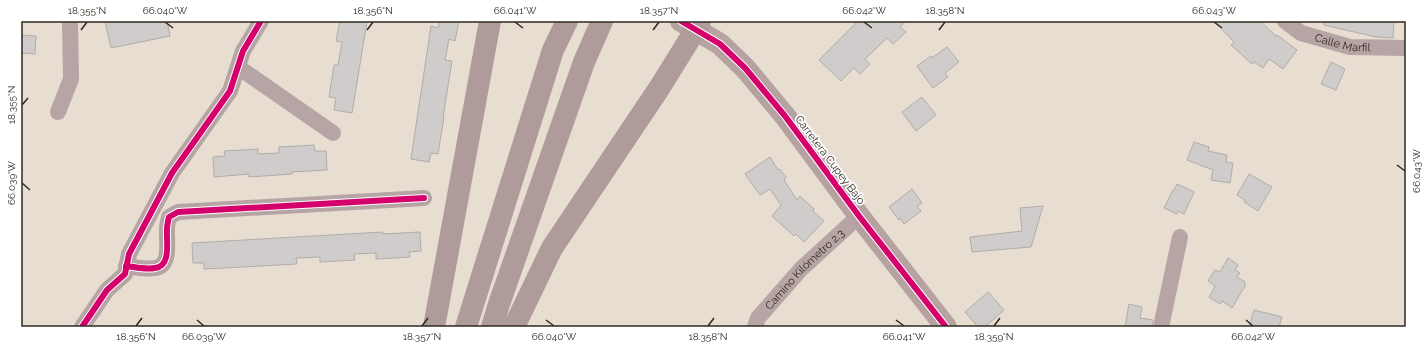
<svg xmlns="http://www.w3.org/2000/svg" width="1427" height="348" viewBox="0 0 1427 348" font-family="Raleway,sans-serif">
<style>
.building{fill:#d0cccb;stroke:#afacaa}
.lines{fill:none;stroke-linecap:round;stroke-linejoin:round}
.street{stroke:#b6a5a4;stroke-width:16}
.secondary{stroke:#b5a2a1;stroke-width:22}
.primary{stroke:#af9b9a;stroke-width:22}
.cycleway-casing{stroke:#fff;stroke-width:8}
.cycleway{stroke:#d6006c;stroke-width:6}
.ticks{fill:none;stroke:#2e2820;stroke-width:1.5}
.labels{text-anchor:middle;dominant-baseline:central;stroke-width:3.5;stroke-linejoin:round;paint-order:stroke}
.street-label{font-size:11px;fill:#2e2820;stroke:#fff}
.neatline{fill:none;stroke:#2e2820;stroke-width:1.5}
.ticks-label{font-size:10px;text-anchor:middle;fill:#2e2820}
</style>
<rect width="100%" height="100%" fill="#e7ddd1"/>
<g class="building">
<polygon points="105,21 167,21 170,36 111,48"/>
<polygon points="340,21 367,21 352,113 334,110 336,98 329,97 334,65 338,65 342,42 336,41"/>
<polygon points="440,21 459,21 455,41 449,39 445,60 452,61 443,117 444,117 438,154 431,153 429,162 411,159 431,26 438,28"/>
<polygon points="858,21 906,21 900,27 906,32 893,44 887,38 865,59 870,64 860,74 854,68 841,81 819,60"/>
<polygon points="1214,21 1260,21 1276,36 1277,35 1297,50 1283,69 1269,59 1263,68 1254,62 1252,64 1231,45 1234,42"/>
<polygon points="1324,21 1394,21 1393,38 1376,37 1324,25"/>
<polygon points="21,35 36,36 35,54 21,53"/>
<polygon points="947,47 959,62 945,73 948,77 933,88 917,66 931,56 932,58"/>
<polygon points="1331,62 1345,69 1336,90 1321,84"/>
<polygon points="922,97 936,115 916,131 902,112"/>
<polygon points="1194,142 1209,147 1208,151 1227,155 1226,162 1233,163 1230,183 1211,180 1213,170 1187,160"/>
<polygon points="314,145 315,151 326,151 327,170 292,172 292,174 249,177 249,174 214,177 213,157 225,156 224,151 258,149 258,154 279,153 279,147"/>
<polygon points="770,157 778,170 780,169 786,178 784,180 797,200 800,196 814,209 813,211 824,221 804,242 796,234 794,236 772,216 781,205 770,189 760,195 745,174"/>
<polygon points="1249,174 1272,187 1258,211 1244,202 1245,200 1237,195"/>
<polygon points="1177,184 1194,192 1184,214 1178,211 1177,214 1164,208 1173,190 1174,190"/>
<polygon points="912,189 922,203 917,206 921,211 904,224 900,218 899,220 889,207"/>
<polygon points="1043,206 1031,247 972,252 970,237 1022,231 1020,208"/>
<polygon points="383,232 383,234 420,232 421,251 409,252 410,257 376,259 376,253 354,254 355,260 320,262 320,257 296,258 297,264 243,267 204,269 204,263 193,263 192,243"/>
<polygon points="1228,258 1238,265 1235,270 1240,273 1237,277 1245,282 1245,286 1232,308 1222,301 1220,304 1209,297 1215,287 1214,286 1214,285 1208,281 1215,270 1220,272"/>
<polygon points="988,292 1004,310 985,327 978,327 965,312"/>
<polygon points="1129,304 1142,307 1140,318 1153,320 1152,327 1125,327"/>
<polygon points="1254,310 1282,317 1279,327 1249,327"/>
</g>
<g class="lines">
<g class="street">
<path id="s1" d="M1285,21L1301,33L1350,47L1406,48"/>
<polyline points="238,67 333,133"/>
<polyline points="58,112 71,79 70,21"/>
<path d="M126,266C135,267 146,270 155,268C172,266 166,240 167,229C167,225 168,221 169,217L178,212L424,198"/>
<polyline points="82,327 107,290 125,274 129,254 172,173 230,91 243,51 261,21"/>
<path id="s2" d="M755,327L758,318L801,269L859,216"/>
<polyline points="1161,327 1180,237"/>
</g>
<polyline class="secondary" points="681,21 720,44 745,68 785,116 859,216 946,327"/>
<g class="primary">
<polyline points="434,327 490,21"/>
<polyline points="466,327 553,50 567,21"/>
<polyline points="492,327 499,304 584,62 602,21"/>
<polyline points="514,327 552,248 658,90 696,29 700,21"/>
</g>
<g class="cycleway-casing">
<g id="cycleway">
<polyline points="681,21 720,44 745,68 785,116 859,216 946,327"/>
<path d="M126,266C135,267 146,270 155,268C172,266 166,240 167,229C167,225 168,221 169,217L178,212L424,198"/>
<polyline points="82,327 107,290 125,274 129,254 172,173 230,91 243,51 261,21"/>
</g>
</g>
<use href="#cycleway" class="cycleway"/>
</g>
<path class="ticks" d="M165,22L173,28M515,22L523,28M864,22L872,28M1214,22L1222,28M81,30L87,22M367,30L373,22M653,30L659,22M939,30L945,22M22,105L28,98M1397,165L1405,171M22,183L30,190M197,320L204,326M546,320L554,326M896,320L904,326M1246,320L1253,326M136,326L142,318M422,326L428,318M708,326L714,318M994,326L1000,318"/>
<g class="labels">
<g class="street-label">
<text stroke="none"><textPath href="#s1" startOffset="63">Calle Marfil</textPath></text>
<text transform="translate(830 160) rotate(53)">Carretera Cupey Bajo</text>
<text stroke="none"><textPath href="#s2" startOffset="77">Camino Kilómetro 2.3</textPath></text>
</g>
</g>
<rect width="1427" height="348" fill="none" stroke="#ffffff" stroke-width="44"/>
<rect x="22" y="22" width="1383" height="304" class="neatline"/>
<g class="ticks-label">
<text x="87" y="14">18.355°N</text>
<text x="165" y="14">66.040°W</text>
<text x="373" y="14">18.356°N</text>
<text x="515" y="14">66.041°W</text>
<text x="659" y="14">18.357°N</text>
<text x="864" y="14">66.042°W</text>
<text x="945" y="14">18.358°N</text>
<text x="1214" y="14">66.043°W</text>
<text transform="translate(11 105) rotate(-90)" y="4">18.355°N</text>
<text transform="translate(1416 171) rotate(-90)" y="4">66.043°W</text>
<text transform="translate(11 183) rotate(-90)" y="4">66.039°W</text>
<text x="136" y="340">18.356°N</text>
<text x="204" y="340">66.039°W</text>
<text x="422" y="340">18.357°N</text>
<text x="554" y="340">66.040°W</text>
<text x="708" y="340">18.358°N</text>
<text x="904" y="340">66.041°W</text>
<text x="994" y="340">18.359°N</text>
<text x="1253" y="340">66.042°W</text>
</g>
</svg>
